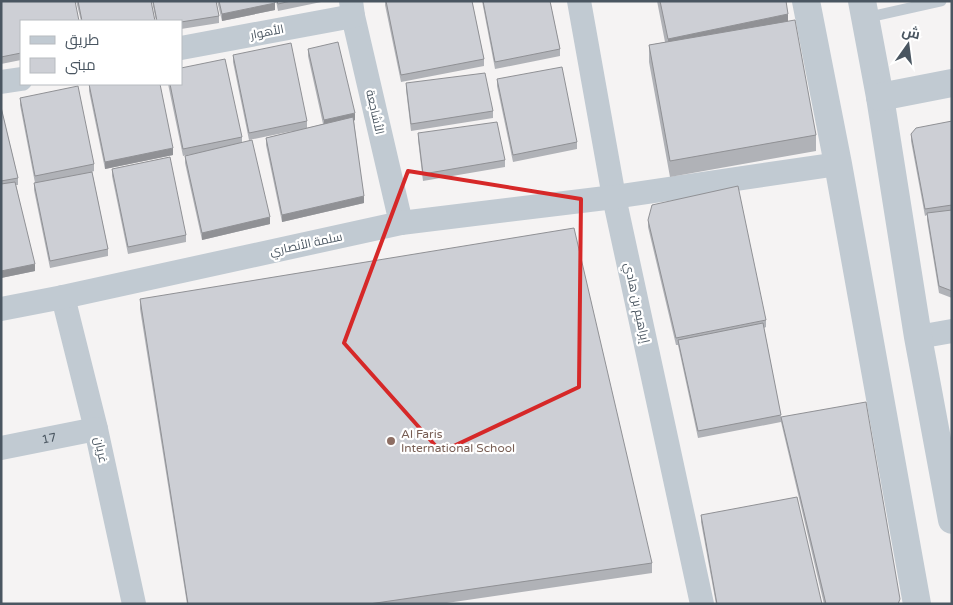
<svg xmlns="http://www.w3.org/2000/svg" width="953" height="605" viewBox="0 0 953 605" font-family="'Varela Round',Cairo,sans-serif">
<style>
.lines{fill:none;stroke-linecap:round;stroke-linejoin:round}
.service{stroke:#c1cad2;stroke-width:11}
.minor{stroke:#c1cad2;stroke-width:24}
.tertiary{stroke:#c1cad2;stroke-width:28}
.wall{fill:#b0b2b7}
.shaded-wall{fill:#909195}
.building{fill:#cdcfd5;stroke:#909195}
.marked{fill:none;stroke:#d62828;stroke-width:4;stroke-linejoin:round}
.education-dot{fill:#8d6e63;stroke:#fff;stroke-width:2}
.labels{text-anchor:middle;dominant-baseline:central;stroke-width:4.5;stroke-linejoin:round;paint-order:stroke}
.street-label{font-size:12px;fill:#4a5661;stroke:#fff}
.education-label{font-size:12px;fill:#785e54;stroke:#fff;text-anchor:start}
</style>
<rect width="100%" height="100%" fill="#f5f3f3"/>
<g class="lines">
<polyline class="service" points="865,18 941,1"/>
<g class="minor">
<polyline points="351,1 353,16 401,223"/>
<polyline points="579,1 614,197 702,604"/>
<polyline points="181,48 353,16"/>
<polyline points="1,82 21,79"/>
<polyline points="63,297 96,429 134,604"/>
<polyline points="1,309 63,297 401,223 614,197 838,164"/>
<polyline points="918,337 952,331"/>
<path id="s1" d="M1,448L96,429"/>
</g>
<g class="tertiary">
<polyline points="806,1 838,164 917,604"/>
<polyline points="862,1 880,97 918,337 952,520"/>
<polyline points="880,97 952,83"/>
</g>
</g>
<g class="wall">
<polygon points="1,1 21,21 21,60 1,64"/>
<polygon points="76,1 151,1 155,21 81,21"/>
<polygon points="152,1 216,1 219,16 219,23 181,29 181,21 156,21"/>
<polygon points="217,1 275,1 275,10 222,21"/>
<polygon points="276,1 326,1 278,11"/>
<polygon points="385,1 472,1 484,59 484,66 401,82 385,5"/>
<polygon points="482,1 550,1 560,49 560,56 495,69"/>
<polygon points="657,1 786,1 788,21 816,135 816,151 670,177 649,62 649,45 665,42"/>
<polygon points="308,49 355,120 354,121 364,203 282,222 266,145 266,138 293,131 249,140 233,62 233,55 307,121 307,128 323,124 308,56"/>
<polygon points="497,79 577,142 577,149 513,162 497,86"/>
<polygon points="406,83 493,111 493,118 411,131 406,90"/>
<polygon points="89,84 173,155 105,169 89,91"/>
<polygon points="168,84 181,84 242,137 242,143 270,224 202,240 185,163 185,156 192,154 183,156"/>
<polygon points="20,98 94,164 94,171 92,172 108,249 108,256 50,268 34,190 34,183 35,183 20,105"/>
<polygon points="1,107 18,178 18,185 16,185 35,271 1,278"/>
<polygon points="952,121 952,298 939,293 927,220 927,215 925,216 911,141 911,134"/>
<polygon points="418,133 505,160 505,167 423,181 418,140"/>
<polygon points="112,169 186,235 186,242 128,254 112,176"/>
<polygon points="648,220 766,320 766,327 764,328 781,417 900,604 824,604 781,422 698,438 678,345 676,345 648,227"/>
<polygon points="140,299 652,563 652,573 440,604 187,604 140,309"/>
<polygon points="701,515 822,604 716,604 701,522"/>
</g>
<g class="shaded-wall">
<polygon points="275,3 275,10 222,21 222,14"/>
<polygon points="788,14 788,31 668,56 668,39"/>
<polygon points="355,113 355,120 324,127 324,120"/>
<polygon points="173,148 173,155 105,169 105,162"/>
<polygon points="364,196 364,203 282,222 282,215"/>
<polygon points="270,217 270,224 202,240 202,233"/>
<polygon points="35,264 35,271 1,278 1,271"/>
</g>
<g class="building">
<polygon points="1,1 75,1 79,21 21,21 21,53 1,57"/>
<polygon points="78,1 151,1 155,21 82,21"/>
<polygon points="153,1 216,1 219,16 181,22 181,21 157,21"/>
<polygon points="219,1 275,1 275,3 222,14"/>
<polygon points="277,1 291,1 278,4"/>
<polygon points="386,1 472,1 484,59 401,75"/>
<polygon points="483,1 550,1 560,49 495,62"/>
<polygon points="660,1 786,1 788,14 668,39"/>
<polygon points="795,20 816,135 670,161 649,45"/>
<polygon points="338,42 355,113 324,120 308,49"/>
<polygon points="291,43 307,121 249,133 233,55"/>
<polygon points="225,59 242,137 183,149 170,84 181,84 181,68"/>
<polygon points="562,67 577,142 513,155 497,79"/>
<polygon points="485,73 493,111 411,124 406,83"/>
<polygon points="89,84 160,84 173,148 105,162"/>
<polygon points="78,86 94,164 35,176 20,98"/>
<polygon points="1,107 18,178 1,181"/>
<polygon points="353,117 364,196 282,215 266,138"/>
<polygon points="952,121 952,205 925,209 911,134 916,128"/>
<polygon points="497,122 505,160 423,174 418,133"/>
<polygon points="252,140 270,217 202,233 185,156"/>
<polygon points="170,157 186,235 128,247 112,169"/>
<polygon points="92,172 108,249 50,261 34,183"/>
<polygon points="15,182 35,264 1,271 1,184"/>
<polygon points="738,186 766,320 676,338 648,220 652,205"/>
<polygon points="952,210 952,291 939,286 927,213"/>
<polygon points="574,228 652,563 369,604 188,604 140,299"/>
<polygon points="763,323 781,415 698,431 678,340"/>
<polygon points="866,402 900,599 898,604 826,604 781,417"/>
<polygon points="797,497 822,604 717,604 701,515"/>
</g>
<path class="marked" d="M408,171L581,199L579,387L441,452L344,343Z"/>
<circle class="education-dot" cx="391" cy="441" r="5"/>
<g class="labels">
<g class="street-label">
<text transform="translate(267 32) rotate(-11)">الأهوار</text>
<text transform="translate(375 112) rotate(77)">الأشاجعة</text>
<text transform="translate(306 244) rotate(-12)">سلمة الأنصاري</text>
<text transform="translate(637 303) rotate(78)">إبراهيم بن هادي</text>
<text stroke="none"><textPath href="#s1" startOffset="49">17</textPath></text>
<text transform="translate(101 450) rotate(78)">غريان</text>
</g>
<g class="education-label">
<text x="401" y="434">Al Faris<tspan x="401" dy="14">International School</tspan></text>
</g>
</g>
<rect width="953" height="605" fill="none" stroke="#4a5661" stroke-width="5"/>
<rect x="20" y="20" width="162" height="65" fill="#ffffff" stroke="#b7bbc0"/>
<rect x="30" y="36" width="25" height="8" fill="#c1cad2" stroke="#b7bbc0"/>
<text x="65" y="45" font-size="15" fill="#4a5661">طريق</text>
<rect x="30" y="58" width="25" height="15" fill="#cdcfd5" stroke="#b7bbc0"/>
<text x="65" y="70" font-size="15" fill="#4a5661">مبنى</text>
<g transform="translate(908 45) rotate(14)" stroke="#ffffff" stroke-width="4" paint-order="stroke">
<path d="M0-4L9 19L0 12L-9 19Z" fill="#4a5661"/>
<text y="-8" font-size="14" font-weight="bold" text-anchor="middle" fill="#4a5661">ش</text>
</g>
</svg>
